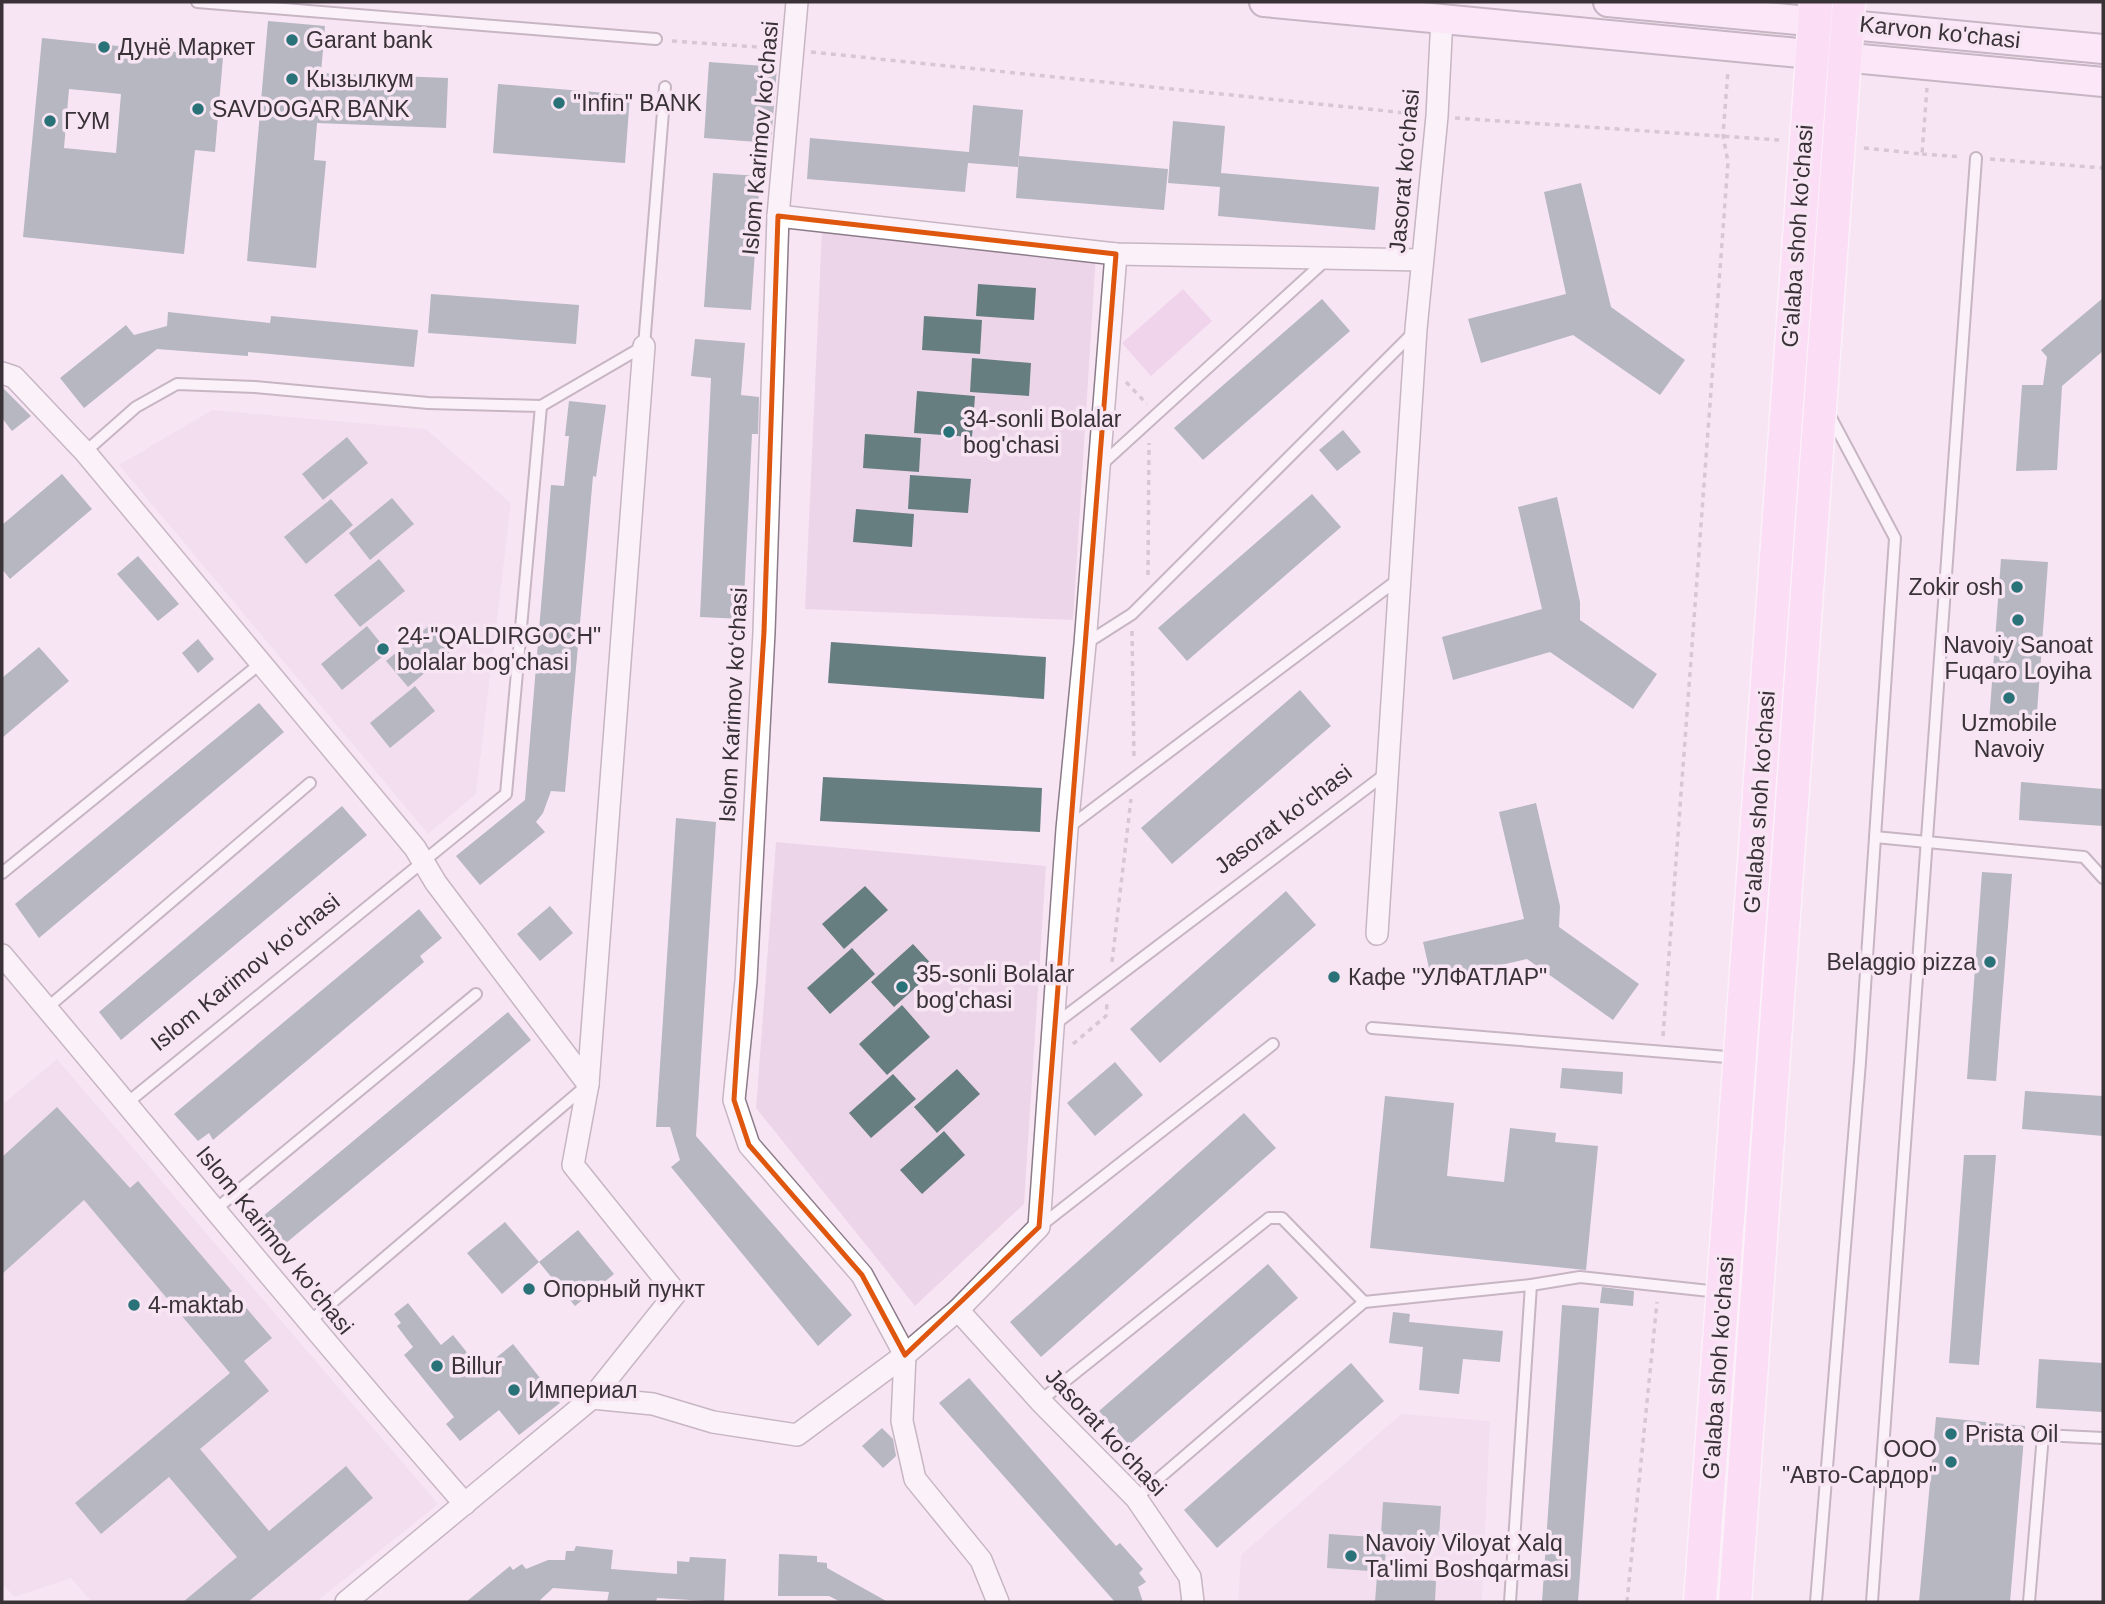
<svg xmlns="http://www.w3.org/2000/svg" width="2105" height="1604" viewBox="0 0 2105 1604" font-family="Arial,sans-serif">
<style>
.built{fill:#edd5e9}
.green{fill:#e7bedf}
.building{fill:#667e80;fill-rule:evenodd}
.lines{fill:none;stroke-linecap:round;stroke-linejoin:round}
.lane-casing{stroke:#8c7b89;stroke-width:14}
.street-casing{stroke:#8c7b89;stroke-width:24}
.secondary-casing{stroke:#8c7b89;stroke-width:32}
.primary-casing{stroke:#fff;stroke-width:35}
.path{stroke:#afa1ac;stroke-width:3.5;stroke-dasharray:5 5;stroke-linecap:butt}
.lane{stroke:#fff;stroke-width:10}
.street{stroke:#fff;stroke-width:21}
.secondary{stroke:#ffe9fb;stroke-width:28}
.primary{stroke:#fed3f7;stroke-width:32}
.marked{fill:none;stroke:#df570e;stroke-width:5;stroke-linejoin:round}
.poi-dot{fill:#287278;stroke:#f8e5f4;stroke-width:2.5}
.labels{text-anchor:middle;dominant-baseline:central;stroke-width:7;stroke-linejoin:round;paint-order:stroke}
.street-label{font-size:23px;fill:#393237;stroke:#f8e5f4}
.poi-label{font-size:23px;fill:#393237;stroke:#f8e5f4;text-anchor:start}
</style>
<rect width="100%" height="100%" fill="#f8e5f4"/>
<g class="built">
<polygon points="822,229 1096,254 1073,620 805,609"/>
<polygon points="212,410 426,429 511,503 476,794 428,834 119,465"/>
<polygon points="776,842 1046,866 1024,1204 915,1306 756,1108"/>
<polygon points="57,1059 438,1504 316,1602 92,1602 71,1578 14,1597 2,1583 2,1105"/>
<polygon points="1401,1414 1490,1421 1482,1602 1238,1602 1241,1555"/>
</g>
<polygon class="green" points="1183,289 1212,321 1151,376 1122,343"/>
<g class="building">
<polygon points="268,21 325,26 321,73 448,78 446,128 317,123 314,160 326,161 316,268 247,261"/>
<path d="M42,38L223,57L215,152L195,150L184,254L23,237ZM69,89L121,94L116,153L64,148Z"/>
<polygon points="709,62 777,67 771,143 704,138"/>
<polygon points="498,84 630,95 625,163 493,153"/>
<polygon points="973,105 1023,110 1018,167 968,163 965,192 807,179 810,138 969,152"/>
<polygon points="1173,121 1225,126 1221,173 1379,187 1375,230 1218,216 1220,187 1168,183"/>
<polygon points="1019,156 1168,169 1164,210 1016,198"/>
<polygon points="713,173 760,176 751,310 704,307"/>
<polygon points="1581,183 1611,307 1685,360 1660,395 1573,335 1481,363 1468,319 1566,294 1544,192"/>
<polygon points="978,284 1036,288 1034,320 976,316"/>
<polygon points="431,294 579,305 576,344 428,333"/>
<polygon points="2103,298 2103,351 2062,386 2057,470 2016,471 2022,385 2043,385 2047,357 2041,350"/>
<polygon points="1322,299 1350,331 1203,460 1174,428"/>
<polygon points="168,312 270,323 271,316 418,330 414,367 248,352 248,356 157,349 84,408 60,378 126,325 134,335 167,326"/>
<polygon points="924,316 982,320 980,354 922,350"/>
<polygon points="695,339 745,343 741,395 759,397 758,434 752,434 743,619 700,617 711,378 691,376"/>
<polygon points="972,358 1031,363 1029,396 970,392"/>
<polygon points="2,387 31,416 12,431 2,418"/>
<polygon points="917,391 975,396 972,437 914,433"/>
<polygon points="569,401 606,405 596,477 593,476 565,792 551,791 543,813 536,822 545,832 480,885 456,856 525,800 551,485 564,486 569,436 565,436"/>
<polygon points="1343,430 1361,452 1337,471 1319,450"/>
<polygon points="865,434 921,438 919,472 863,468"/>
<polygon points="347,437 368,463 323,500 302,474"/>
<polygon points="62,474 92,509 10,579 2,569 2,525"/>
<polygon points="910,475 971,479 968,513 908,509"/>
<polygon points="1312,494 1341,527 1187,661 1158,628"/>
<polygon points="1557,497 1580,602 1580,620 1657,674 1633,709 1550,652 1453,680 1442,637 1542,609 1518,507"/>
<polygon points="392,498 414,524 370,560 349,533"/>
<polygon points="331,499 353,525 306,564 284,537"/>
<polygon points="856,509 914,514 912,547 853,542"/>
<polygon points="138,556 179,604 158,621 117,574"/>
<polygon points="379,559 405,591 360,627 334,595"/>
<polygon points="2001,559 2048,562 2036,726 1989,723"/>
<polygon points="431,624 452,650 408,687 386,661"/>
<polygon points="367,626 388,652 342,690 321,664"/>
<polygon points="198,639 214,659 198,673 182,653"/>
<polygon points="831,642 1046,657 1044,699 828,683"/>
<polygon points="39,647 69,681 2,738 2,678"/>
<polygon points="415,686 435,711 390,748 370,723"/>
<polygon points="1300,690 1331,726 1172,864 1141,828"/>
<polygon points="259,703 284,732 39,938 15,904"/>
<polygon points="823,777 1042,788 1040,832 820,821"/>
<polygon points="2021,782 2103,789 2103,826 2019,820"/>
<polygon points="1536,803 1560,906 1559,927 1639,984 1613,1020 1527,959 1432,981 1423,942 1524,919 1499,812"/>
<polygon points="342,806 367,835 121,1040 99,1012"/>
<polygon points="676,818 716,822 696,1136 852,1315 818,1346 671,1167 680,1160 670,1127 656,1127"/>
<polygon points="1982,872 2012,874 1996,1081 1967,1079"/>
<polygon points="865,886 888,910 844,949 822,924"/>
<polygon points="1286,891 1316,925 1160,1063 1130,1029"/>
<polygon points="550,906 573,933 540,961 517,934"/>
<polygon points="419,909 442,938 420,956 424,962 213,1140 209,1133 198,1141 174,1114"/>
<polygon points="913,944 936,969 894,1007 871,982"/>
<polygon points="852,948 875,974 830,1014 807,988"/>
<polygon points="902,1005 930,1037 887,1075 859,1044"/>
<polygon points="508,1012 531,1040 286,1243 262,1217"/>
<polygon points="1115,1062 1143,1095 1095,1136 1067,1103"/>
<polygon points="1562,1068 1623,1072 1622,1094 1560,1088"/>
<polygon points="957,1069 980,1094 937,1133 914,1107"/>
<polygon points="893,1074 916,1099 871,1138 849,1113"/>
<polygon points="2025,1091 2103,1096 2103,1136 2022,1129"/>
<polygon points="1385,1096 1454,1103 1447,1176 1504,1182 1510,1128 1556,1133 1555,1142 1598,1146 1586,1270 1370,1248"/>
<polygon points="57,1107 130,1188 138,1181 272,1338 244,1361 269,1391 200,1449 269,1531 346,1466 373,1498 248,1602 183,1602 237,1557 169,1477 101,1534 75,1503 230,1373 84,1200 2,1274 2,1157"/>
<polygon points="1244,1113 1276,1148 1041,1357 1010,1322"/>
<polygon points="944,1131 965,1155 922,1194 900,1170"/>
<polygon points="1964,1155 1996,1155 1979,1365 1949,1363"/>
<polygon points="505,1222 539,1262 502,1294 467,1253"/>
<polygon points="578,1230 614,1274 575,1306 539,1262"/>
<polygon points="1268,1264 1298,1298 1129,1445 1099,1411"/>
<polygon points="1602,1287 1634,1291 1633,1306 1600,1303"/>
<polygon points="408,1303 441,1345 453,1335 481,1370 513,1344 560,1403 519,1435 499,1410 460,1441 446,1424 454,1417 404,1355 413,1347 397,1326 401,1323 394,1314"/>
<polygon points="1562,1305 1599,1308 1578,1602 1542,1602"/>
<polygon points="1393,1312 1410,1314 1409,1322 1503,1331 1500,1362 1463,1359 1459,1394 1419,1390 1423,1347 1389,1343"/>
<polygon points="2039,1359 2103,1363 2103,1412 2036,1408"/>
<polygon points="1351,1363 1384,1401 1217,1548 1184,1510"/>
<polygon points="969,1378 1116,1546 1120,1543 1143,1569 1139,1573 1146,1582 1138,1587 1143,1602 1115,1602 939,1403"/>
<polygon points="1936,1417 2025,1426 2010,1602 1919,1602"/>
<polygon points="882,1428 893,1439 896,1456 883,1468 862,1446"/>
<polygon points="1383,1502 1441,1506 1439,1538 1381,1534"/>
<polygon points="1329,1534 1387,1538 1384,1572 1327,1568"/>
<polygon points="576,1546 613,1550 611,1569 677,1574 677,1561 689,1562 690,1557 726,1559 724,1602 657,1598 656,1602 607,1602 609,1592 553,1588 538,1602 466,1602 510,1566 513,1570 522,1564 526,1569 548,1560 565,1560 566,1551 574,1551"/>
<polygon points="779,1554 817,1556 817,1562 827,1563 827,1568 888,1602 841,1602 829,1596 778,1596"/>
<polygon points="1377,1576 1436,1581 1435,1602 1375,1602"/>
</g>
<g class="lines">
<g class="lane-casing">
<g id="lane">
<polyline points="197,2 656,39"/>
<polyline points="541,406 644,346 665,87"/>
<polyline points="85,452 136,407 177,384 255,387 428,403 541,406 506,794 127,1103"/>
<polyline points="1101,465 1327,259"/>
<polyline points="1085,644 1132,614 1415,331"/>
<polyline points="1069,827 1400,578"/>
<polyline points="1875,837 2084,857 2103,878"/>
<polyline points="2,873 261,663"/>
<polyline points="47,1008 310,783"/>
<polyline points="1055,1024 1388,772"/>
<polyline points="1372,1028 1739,1058"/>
<polyline points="216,1209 476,994"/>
<polyline points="1039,1227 1273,1044"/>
<polyline points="308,1323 586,1086"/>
<polyline points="1040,1401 1269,1218 1282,1218 1364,1302 1531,1285 1580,1277 1719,1292"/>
<polyline points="1136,1498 1364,1302"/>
<polyline points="1510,1602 1531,1285"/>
<polyline points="1816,1602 1860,1062 1895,538 1829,414"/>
<polyline points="1872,1602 1976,158"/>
<polyline points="2029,1602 2043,1435 2103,1438"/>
</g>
</g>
<g class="street-casing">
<g id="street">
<polyline points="797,2 778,216 764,632 746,981 734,1100 749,1145 862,1275 905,1355 902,1421 915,1479 981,1560 998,1602"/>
<polyline points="778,216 1116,254 1422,260"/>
<polyline points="2,373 14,377 85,452 415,848 436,883 588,1084"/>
<polyline points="1377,934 1416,329 1437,116 1442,18"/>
<path d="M2,955C156,1138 307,1323 465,1504"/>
<polyline points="958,1310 1040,1401 1136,1498 1190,1577 1193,1602"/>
<polyline points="592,1398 676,1293 573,1165 588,1084 644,346"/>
<polyline points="346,1602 592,1398 653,1404 713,1422 797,1435 905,1355 958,1310 1039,1227 1067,829 1085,644 1116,254"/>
</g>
</g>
<g class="secondary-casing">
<g id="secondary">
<polyline points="1264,2 2103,82"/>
<polyline points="1608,2 2103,49"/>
</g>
</g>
<g class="primary-casing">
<g id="primary">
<path d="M1700,1602C1740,1069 1777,535 1816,2"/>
<polyline points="1735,1602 1849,2"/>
</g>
</g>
<g class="path">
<polyline points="672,41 772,48"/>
<polyline points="811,52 1416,114"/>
<polyline points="1455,118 1779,140"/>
<polyline points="1864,148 1922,154 1927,88"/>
<polyline points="1922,154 1962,157"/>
<polyline points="1990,159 2103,168"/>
<polyline points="1126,382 1147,404"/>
<polyline points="1148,575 1149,443"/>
<polyline points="1132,631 1134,760"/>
<polyline points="1112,962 1131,799"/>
<polyline points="1663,1036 1728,162 1723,135 1728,70"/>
<polyline points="1073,1044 1106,1016 1107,1004"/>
<polyline points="1627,1602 1657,1302"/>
</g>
<use href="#lane" class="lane"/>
<use href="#street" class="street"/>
<use href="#secondary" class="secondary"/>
<use href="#primary" class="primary"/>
</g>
<path d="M0 0H2105V1604H0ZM778,216L1116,254L1039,1227L905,1355L862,1275L749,1145L734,1100L764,632Z" fill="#f8e5f4" fill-opacity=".55" fill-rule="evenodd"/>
<path class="marked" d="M778,216L1116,254L1039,1227L905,1355L862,1275L749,1145L734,1100L764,632Z"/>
<g class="poi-dot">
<circle cx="292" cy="40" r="7"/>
<circle cx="104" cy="47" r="7"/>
<circle cx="292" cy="79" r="7"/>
<circle cx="559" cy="103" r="7"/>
<circle cx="198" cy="109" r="7"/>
<circle cx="50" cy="121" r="7"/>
<circle cx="949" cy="432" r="7"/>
<circle cx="2017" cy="587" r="7"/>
<circle cx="2018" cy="620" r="7"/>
<circle cx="383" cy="649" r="7"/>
<circle cx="2009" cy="698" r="7"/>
<circle cx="1990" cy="962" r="7"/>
<circle cx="1334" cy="977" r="7"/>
<circle cx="902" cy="987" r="7"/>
<circle cx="529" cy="1289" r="7"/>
<circle cx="134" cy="1305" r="7"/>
<circle cx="437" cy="1366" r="7"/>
<circle cx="514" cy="1390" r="7"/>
<circle cx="1951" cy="1434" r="7"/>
<circle cx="1951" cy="1462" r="7"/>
<circle cx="1351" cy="1556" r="7"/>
</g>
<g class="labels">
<g class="street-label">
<text transform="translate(1940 32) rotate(6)">Karvon ko'chasi</text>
<text transform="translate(760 138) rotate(-85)">Islom Karimov ko‘chasi</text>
<text transform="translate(1404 171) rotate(-85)">Jasorat ko‘chasi</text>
<text transform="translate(1797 236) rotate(-86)">G'alaba shoh ko'chasi</text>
<text transform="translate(733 705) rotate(-87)">Islom Karimov ko‘chasi</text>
<text transform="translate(1759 802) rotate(-86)">G'alaba shoh ko'chasi</text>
<text transform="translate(1283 819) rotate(-37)">Jasorat ko‘chasi</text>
<text transform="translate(245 972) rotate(-39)">Islom Karimov ko‘chasi</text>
<text transform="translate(275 1240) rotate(51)">Islom Karimov ko'chasi</text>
<text transform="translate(1718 1368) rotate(-86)">G'alaba shoh ko'chasi</text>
<text transform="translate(1106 1432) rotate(47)">Jasorat ko‘chasi</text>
</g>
<g class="poi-label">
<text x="306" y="40">Garant bank</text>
<text x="118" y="47">Дунё Маркет</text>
<text x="306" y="79">Кызылкум</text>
<text x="573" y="103">"Infin" BANK</text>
<text x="212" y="109">SAVDOGAR BANK</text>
<text x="64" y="121">ГУМ</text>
<text x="963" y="419">34-sonli Bolalar<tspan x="963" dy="26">bog'chasi</tspan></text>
<text x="2003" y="587" text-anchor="end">Zokir osh</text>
<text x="397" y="636">24-"QALDIRGOCH"<tspan x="397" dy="26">bolalar bog'chasi</tspan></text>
<text x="2018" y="645" text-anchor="middle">Navoiy Sanoat<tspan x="2018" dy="26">Fuqaro Loyiha</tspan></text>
<text x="2009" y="723" text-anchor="middle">Uzmobile<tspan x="2009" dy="26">Navoiy</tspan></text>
<text x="1976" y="962" text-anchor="end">Belaggio pizza</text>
<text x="916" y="974">35-sonli Bolalar<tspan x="916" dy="26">bog'chasi</tspan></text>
<text x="1348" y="977">Кафе "УЛФАТЛАР"</text>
<text x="543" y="1289">Опорный пункт</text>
<text x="148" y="1305">4-maktab</text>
<text x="451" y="1366">Billur</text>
<text x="528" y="1390">Империал</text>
<text x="1965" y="1434">Prista Oil</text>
<text x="1937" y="1449" text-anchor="end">ООО<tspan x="1937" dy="26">"Авто-Сардор"</tspan></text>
<text x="1365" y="1543">Navoiy Viloyat Xalq<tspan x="1365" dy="26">Ta'limi Boshqarmasi</tspan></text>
</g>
</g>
<rect width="2105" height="1604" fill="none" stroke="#393237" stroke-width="7"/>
</svg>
